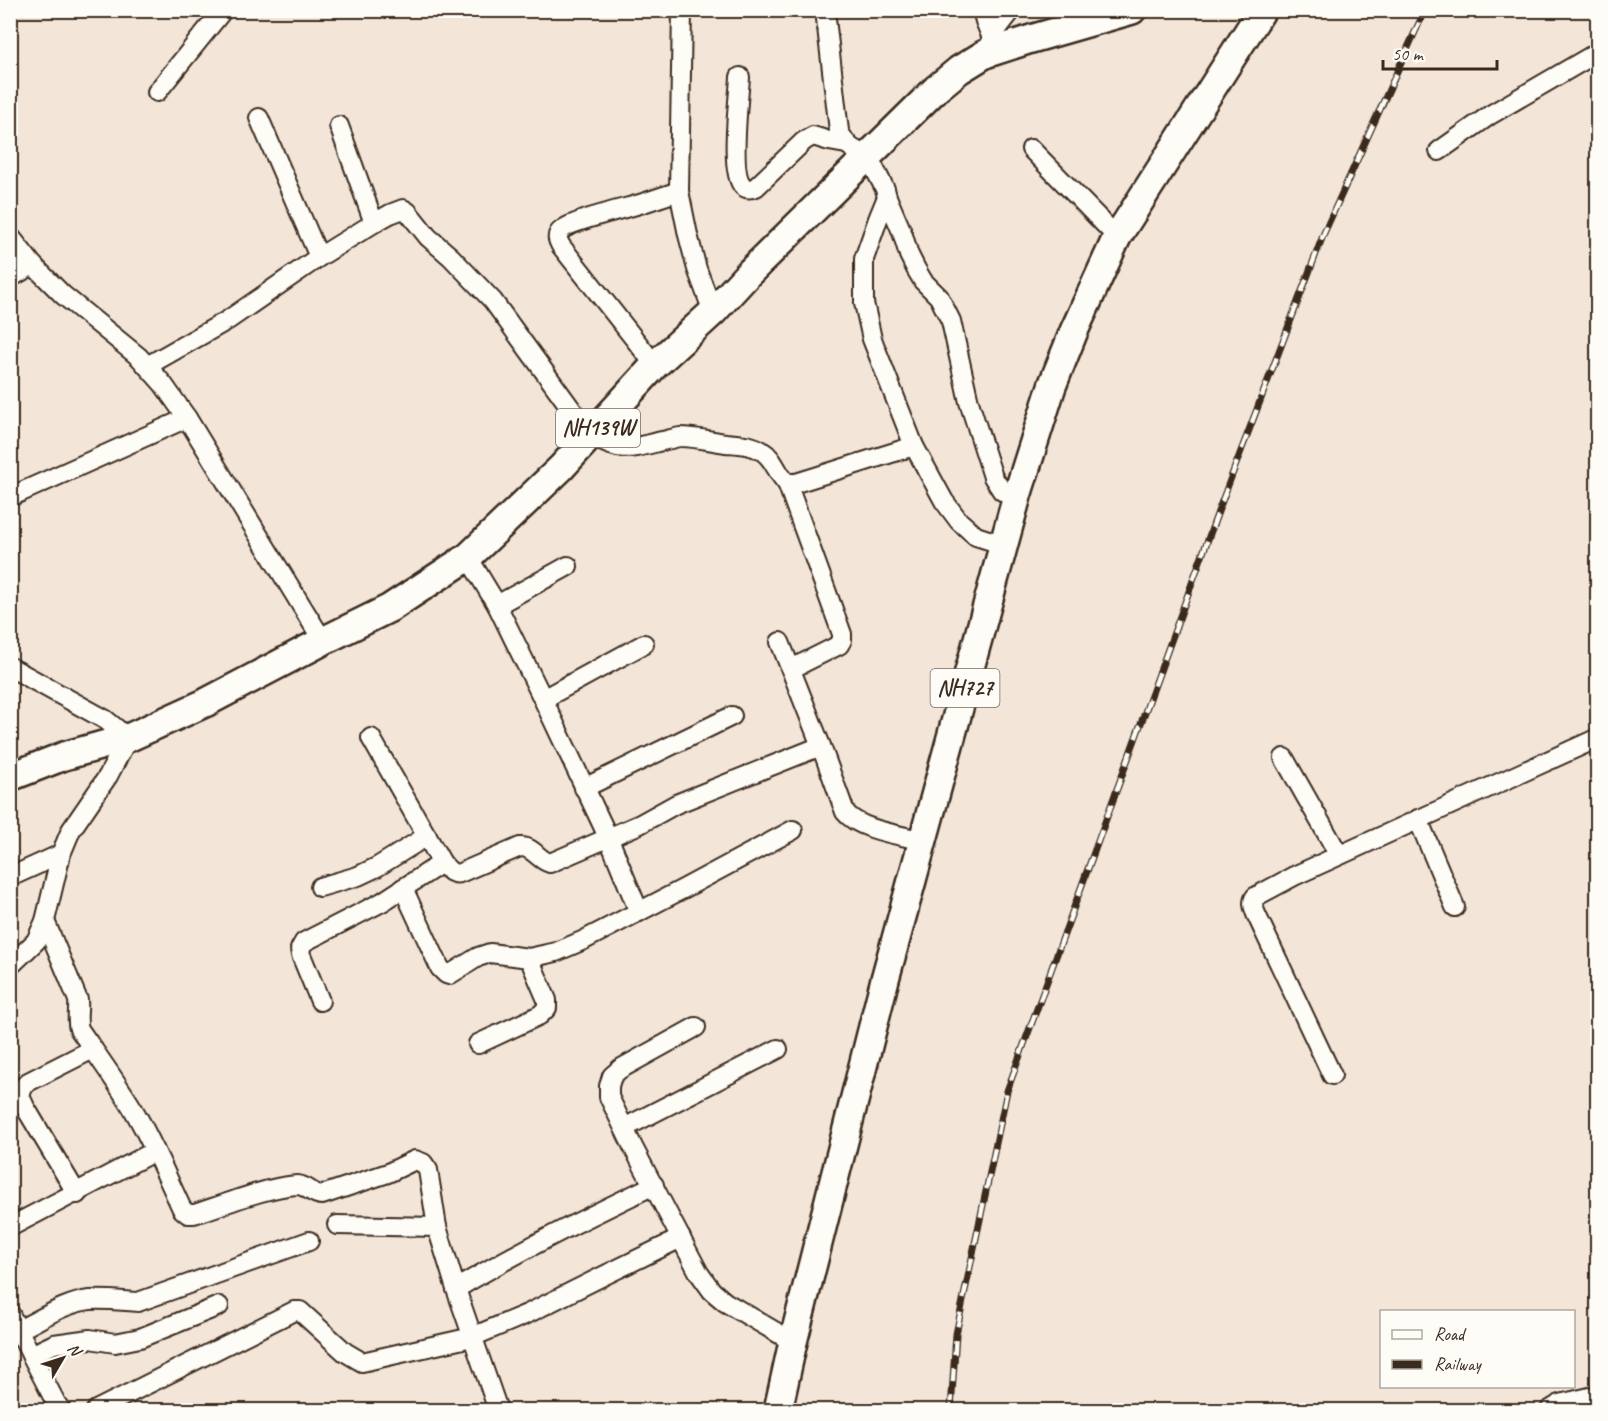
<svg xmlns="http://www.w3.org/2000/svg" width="1608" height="1421" viewBox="0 0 1608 1421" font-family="Caveat,sans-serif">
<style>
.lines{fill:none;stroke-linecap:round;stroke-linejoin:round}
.minor-casing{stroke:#3b2a1e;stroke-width:22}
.highway-casing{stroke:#3b2a1e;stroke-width:32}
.minor{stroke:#fdfcf7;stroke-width:18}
.highway{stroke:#fdfcf7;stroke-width:27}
.rail-casing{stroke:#3b2a1e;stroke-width:7}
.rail{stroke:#fdfcf7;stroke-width:4.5;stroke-dasharray:14;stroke-linecap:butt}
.labels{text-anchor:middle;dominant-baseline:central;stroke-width:4.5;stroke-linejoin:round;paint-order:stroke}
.shield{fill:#fdfcf7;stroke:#75695f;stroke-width:1.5}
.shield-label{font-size:22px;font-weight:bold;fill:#3b2a1e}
</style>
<rect width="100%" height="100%" fill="#f3e6d8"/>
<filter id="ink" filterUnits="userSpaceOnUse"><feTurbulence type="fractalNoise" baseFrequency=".0167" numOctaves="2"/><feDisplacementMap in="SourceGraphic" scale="12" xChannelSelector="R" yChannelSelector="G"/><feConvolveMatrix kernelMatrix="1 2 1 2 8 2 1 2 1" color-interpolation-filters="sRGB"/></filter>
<g filter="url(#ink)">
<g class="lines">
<g class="minor-casing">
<g id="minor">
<polyline points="682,10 679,191 688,235 697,269 713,312"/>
<path d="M825,10L839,131C847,147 852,149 868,156L885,189L887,197L878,219L864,259V303L872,339L914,446L944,501L959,521L976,536L1004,545"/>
<polyline points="982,10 985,21 992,38"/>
<polyline points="985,54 998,28 1012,10"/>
<path d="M740,77C739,97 729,173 743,186C747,190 751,189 756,187L804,141L813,136L829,141L846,144"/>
<polyline points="157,92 223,10"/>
<polyline points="259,118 319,257"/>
<polyline points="339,126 374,223"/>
<polyline points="1031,149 1117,237"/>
<polyline points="1439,151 1490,115 1598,52"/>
<polyline points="887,197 902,232 909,255 916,269 923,281 939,297 951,321 969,402 993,477 1002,491 1017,496"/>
<polyline points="10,236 33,265 63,295 139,357 163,384 187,418 323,641"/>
<polyline points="10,278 33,265"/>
<path d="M655,365L561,246C559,242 556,238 559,233C564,222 628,208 643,203C655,199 667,195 679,191"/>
<path d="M147,366L228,320L319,257L374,223L390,214L403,209L408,212L428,237L451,257L493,301L591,436C622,453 629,449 662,441C667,440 674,438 680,437C695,437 711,441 726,443C738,444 751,444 762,451C774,458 777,474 787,483H796L914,446"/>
<polyline points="787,483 842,634 842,640 839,645 791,669"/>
<polyline points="10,497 187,418"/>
<polyline points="468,557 497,605 543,699 609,839 639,912"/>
<polyline points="497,605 568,566"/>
<path d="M780,642L821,746L845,812C859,830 901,835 923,841"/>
<polyline points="10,667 106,720 128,738 108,776 71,830 61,854 45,921 36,941 10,966"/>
<polyline points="543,699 644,644"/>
<path d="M371,738L442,863C448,869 451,875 460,873L520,847C533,846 538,860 550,863L640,824L676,804L821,746"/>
<polyline points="1284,758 1339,855"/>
<polyline points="584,788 732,716"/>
<polyline points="1418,819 1455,907"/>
<polyline points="10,877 61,854"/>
<polyline points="320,887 358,876 377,867 427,836"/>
<polyline points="403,888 440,968 446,974 449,975 478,957 490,953 529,958 556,952 584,940 683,889 793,830"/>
<path d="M45,921L78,1000C79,1010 76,1019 79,1029C97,1055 116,1081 133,1109C152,1141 166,1175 182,1209L188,1214H194C223,1205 266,1187 297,1185C307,1185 312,1195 322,1195L388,1173L415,1160L423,1163L428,1170L437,1227"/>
<polyline points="320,1001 301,955 300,949 304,942 382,902 442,863"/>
<polyline points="696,1027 620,1069 612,1076 609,1086 609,1097 633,1147 699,1273 712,1291 725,1302 793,1342"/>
<polyline points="478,1044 540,1015 547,1008 547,1000 529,958"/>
<path d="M1332,1075L1256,914C1254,908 1251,903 1255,897L1294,876L1598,738"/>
<polyline points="624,1128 778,1049"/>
<polyline points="77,1194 25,1107 20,1096 23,1087 28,1082 93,1049"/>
<polyline points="337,1225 437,1227 456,1289 498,1410"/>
<polyline points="10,1227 155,1151"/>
<path d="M456,1289C520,1250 586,1218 654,1185"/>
<polyline points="10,1314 56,1403 61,1410"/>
<path d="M10,1334C36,1323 62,1303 90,1300C105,1299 122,1301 138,1302L309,1241"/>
<polyline points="31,1355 54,1344 90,1339 115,1343 140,1338 219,1306"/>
<polyline points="96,1410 294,1311 300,1311 345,1352 362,1362 472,1337 527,1314 601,1277 681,1238"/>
<polyline points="1550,1410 1560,1404 1598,1395"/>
</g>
</g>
<g class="highway-casing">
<g id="highway">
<polyline points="10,777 64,756 128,738 205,703 323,641 390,608 468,557 561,468 655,365 713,312 747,275 936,89 959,70 985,54 1031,39 1132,10"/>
<polyline points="778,1410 793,1342 885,979 1017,496 1052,386 1074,331 1117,237 1262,10"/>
</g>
</g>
<use href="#minor" class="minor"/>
<use href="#highway" class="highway"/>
<g class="rail-casing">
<polyline id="rail" points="951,1410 956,1334 1007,1091 1219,509 1324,233 1425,10"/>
</g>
<use href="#rail" class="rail"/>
</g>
</g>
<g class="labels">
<g class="shield">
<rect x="556" y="409" width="84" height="38" rx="4.5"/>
<rect x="930.5" y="669" width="69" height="38" rx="4.5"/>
</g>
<g class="shield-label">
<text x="598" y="428">NH139W</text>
<text x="965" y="688">NH727</text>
</g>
</g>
<rect width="1608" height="1421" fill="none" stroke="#fdfcf7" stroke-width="36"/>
<rect x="18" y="18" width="1572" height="1385" fill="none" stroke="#3b2a1e" stroke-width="2" filter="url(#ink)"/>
<rect x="1380" y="1310" width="195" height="78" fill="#fdfcf7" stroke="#afa8a0" stroke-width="1.5"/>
<rect x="1392" y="1330" width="30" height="9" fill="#fdfcf7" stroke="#afa8a0" stroke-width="1.5"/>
<text x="1434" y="1340" font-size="18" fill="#3b2a1e">Road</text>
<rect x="1392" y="1360" width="30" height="9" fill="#3b2a1e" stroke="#afa8a0" stroke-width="1.5"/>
<text x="1434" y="1370" font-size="18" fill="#3b2a1e">Railway</text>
<g transform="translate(63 1358) rotate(51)" stroke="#fdfcf7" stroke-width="4.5" paint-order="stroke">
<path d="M0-4.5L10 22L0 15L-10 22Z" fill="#3b2a1e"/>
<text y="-9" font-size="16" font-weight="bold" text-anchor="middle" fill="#3b2a1e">N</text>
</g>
<path d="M1383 60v9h114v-9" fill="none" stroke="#3b2a1e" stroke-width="3"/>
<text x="1392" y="60" font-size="18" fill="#3b2a1e" stroke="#fdfcf7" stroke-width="4.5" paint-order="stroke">50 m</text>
</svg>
